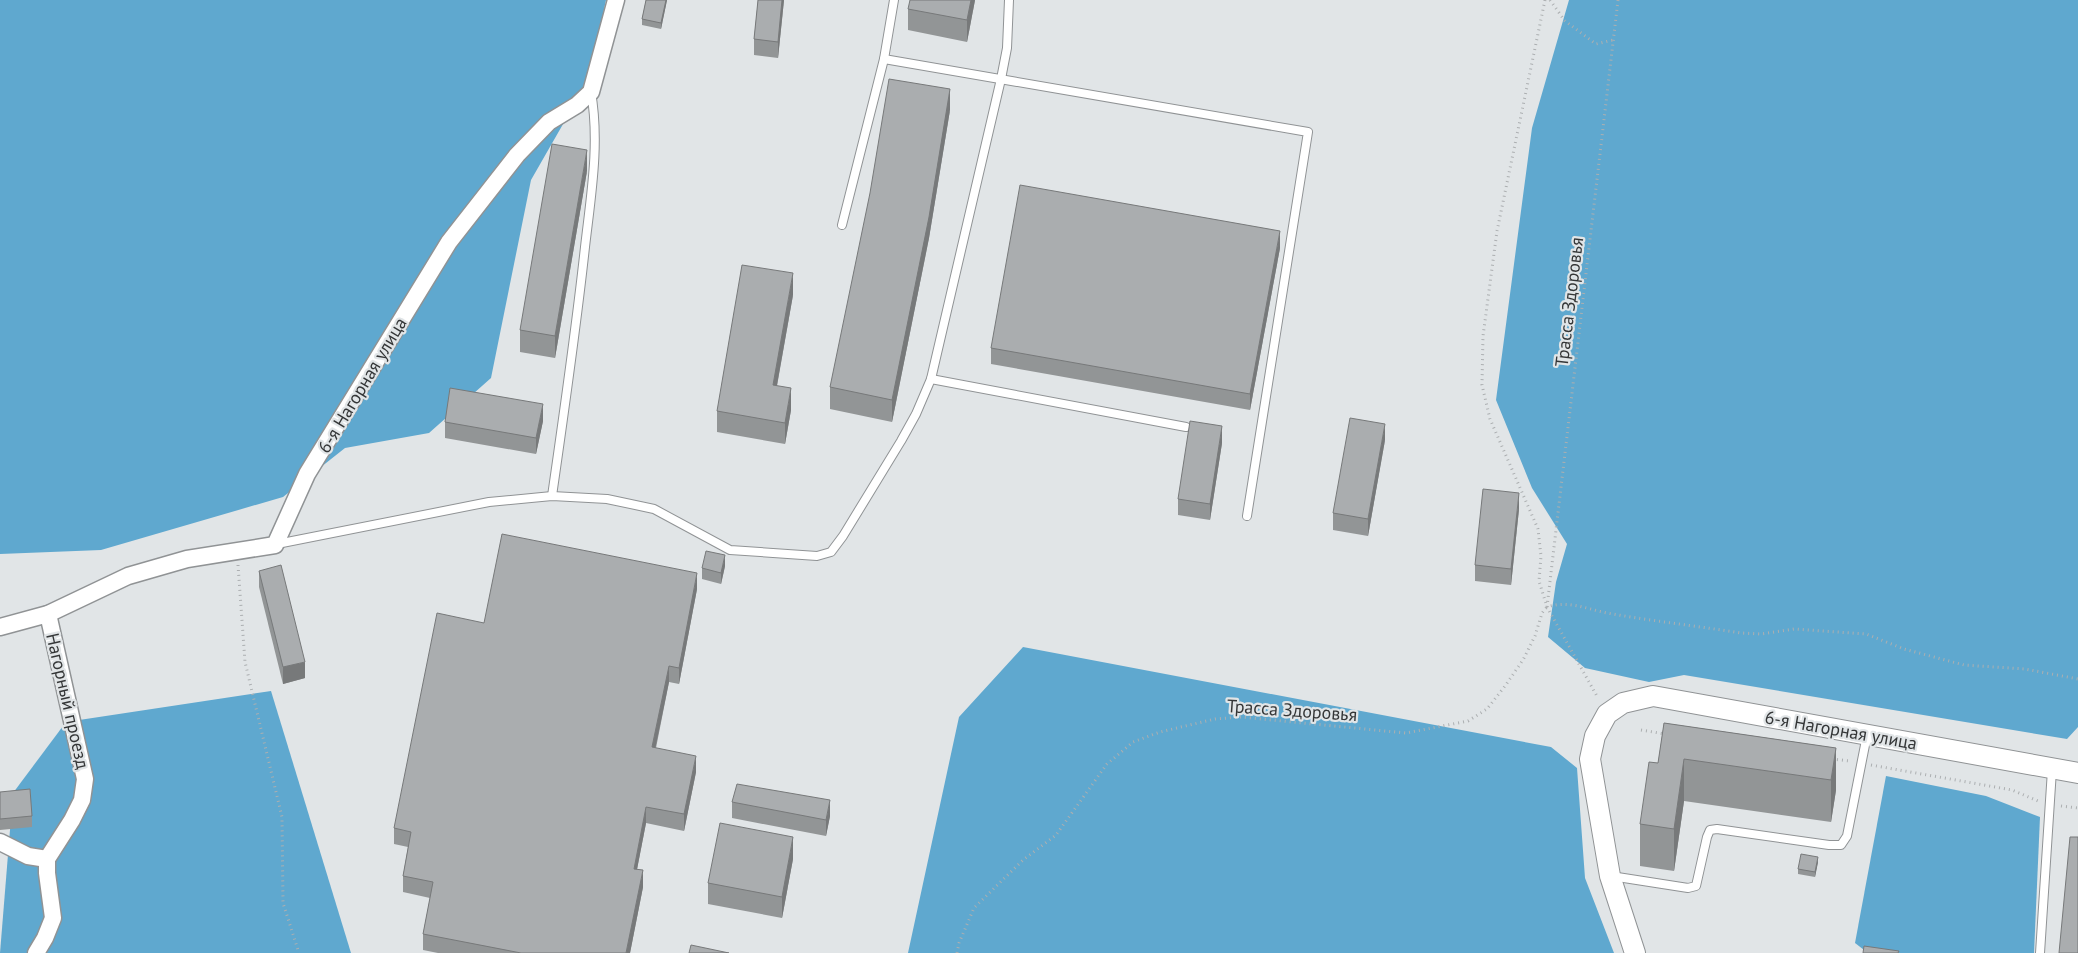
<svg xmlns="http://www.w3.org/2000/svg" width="2078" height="953" viewBox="0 0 2078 953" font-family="'PT Sans',sans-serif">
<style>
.forest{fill:#5fa8cf}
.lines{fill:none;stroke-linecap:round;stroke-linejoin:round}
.service-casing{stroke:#909395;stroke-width:10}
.minor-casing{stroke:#909395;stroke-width:19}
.tertiary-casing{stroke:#909395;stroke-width:22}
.path{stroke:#acafb1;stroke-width:3;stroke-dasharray:1 4;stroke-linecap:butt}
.service{stroke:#fff;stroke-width:8}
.minor{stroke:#fff;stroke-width:16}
.tertiary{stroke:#fff;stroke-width:20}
.wall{fill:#929596}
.shaded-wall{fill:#77797a}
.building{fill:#aaadaf;stroke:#77797a}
.labels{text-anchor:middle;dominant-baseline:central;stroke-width:4.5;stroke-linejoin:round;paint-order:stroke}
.street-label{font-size:18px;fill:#343637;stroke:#e1e5e7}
</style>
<rect width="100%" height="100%" fill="#e1e5e7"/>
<g class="forest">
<polygon points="0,0 606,0 590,77 531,180 491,378 429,433 345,448 283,497 101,550 0,554"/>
<polygon points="1569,0 2078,0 2078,727 2067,739 1684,675 1649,682 1585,668 1548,637 1556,582 1567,544 1532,488 1496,400 1532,128"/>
<polygon points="1023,647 1551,747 1577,768 1585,878 1614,953 908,953 959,717"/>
<polygon points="271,691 351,953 0,953 13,793 66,722"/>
<polygon points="1886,776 1986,796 2040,817 2034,953 1868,953 1855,943"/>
</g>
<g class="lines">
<g class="service-casing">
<g id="service">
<polyline points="884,59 1308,132 1247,516"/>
<polyline points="842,225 884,59 894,0"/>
<polyline points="931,379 1186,427"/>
<path d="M552,496C564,413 576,330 585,247C591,195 600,143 591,92"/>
<polyline points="277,544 489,502 552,496 607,499 654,509 730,550 817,556 831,552 843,536 901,441 916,414 931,379 1001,79 1007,48 1009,0"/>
<polyline points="1611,876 1688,888 1696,886 1707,837 1710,830 1717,829 1829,845 1841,845 1847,836 1867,735"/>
<polyline points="2040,953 2052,770"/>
</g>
</g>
<g class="minor-casing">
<g id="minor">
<polyline points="0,627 48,614 128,576 187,559 275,545 307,474 449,242 517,155 549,122 577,105 591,92 616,0"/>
<polyline points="0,842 28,856 47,859"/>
<polyline points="36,953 45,938 53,918 47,873 47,859 72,820 82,800 85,779 48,614"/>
</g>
</g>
<g class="tertiary-casing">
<polyline id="tertiary" points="1635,953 1610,876 1590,759 1595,736 1607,714 1623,703 1653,696 2078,773"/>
</g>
<g class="path">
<polyline points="1545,0 1497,231 1483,336 1482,385 1490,419 1538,529 1541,556 1539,581 1547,607 1598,698"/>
<polyline points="1550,0 1565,21 1596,44 1613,40"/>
<path d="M1618,0L1547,607C1568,600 1587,609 1607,613C1652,621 1697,626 1741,633L1761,634L1794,629L1866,634L1904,649L1964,665L2025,669L2078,679"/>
<polyline points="238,565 245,662 282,817 283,903 299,953"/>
<polyline points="1641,730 1665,734"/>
<polyline points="1832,759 1850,761"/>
<polyline points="1871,765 2012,790 2038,801"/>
<polyline points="2061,806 2078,808"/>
<polyline points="957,953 959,943 974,908 1023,860 1056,835 1107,764 1133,742 1160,732 1215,719 1241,717 1406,733 1468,721 1487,709 1505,686 1523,660 1535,636 1542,613 1547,607"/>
</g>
<use href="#service" class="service"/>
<use href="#minor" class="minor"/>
<use href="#tertiary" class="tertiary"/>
</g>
<g class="wall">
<polygon points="646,0 667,0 661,29 642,25 642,19"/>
<polygon points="758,0 784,0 778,58 754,55 754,39"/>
<polygon points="975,0 967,42 908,30 908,9"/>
<polygon points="950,110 929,238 892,422 830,409 830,387"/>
<polygon points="587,171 555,358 520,352 520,330"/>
<polygon points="1280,248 1250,410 991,364 991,348"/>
<polygon points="793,295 777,386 791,410 785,444 717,432 717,411"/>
<polygon points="543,421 536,454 445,438 445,422"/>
<polygon points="1385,440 1368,536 1333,530 1333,513"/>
<polygon points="1222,443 1210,520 1178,515 1178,499"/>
<polygon points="1519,509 1511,585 1475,581 1475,565"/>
<polygon points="725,566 721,584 702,579 702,568"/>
<polygon points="259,571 305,678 283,684 259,587"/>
<polygon points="697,589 679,684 669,682 656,748 696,772 684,831 646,823 637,869 643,887 630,953 438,953 423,950 423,934 430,898 403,892 403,876 408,847 394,844 394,828 484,623"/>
<polygon points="1664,723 1836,748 1836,790 1831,822 1684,801 1674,871 1640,866 1640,824 1658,763"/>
<polygon points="0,792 32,816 32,827 0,830"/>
<polygon points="732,802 830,816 826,836 732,818"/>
<polygon points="793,859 782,918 708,904 708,883"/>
<polygon points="1818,862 1815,877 1798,874 1798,869"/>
</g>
<g class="shaded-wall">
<polygon points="666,0 667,0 661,29 661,23"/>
<polygon points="782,0 784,0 778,58 778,42"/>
<polygon points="971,0 975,0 967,42 967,20"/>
<polygon points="950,89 950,110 929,238 892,422 892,400"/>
<polygon points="587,150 587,171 555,358 555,336"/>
<polygon points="1280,231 1280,248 1250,410 1250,394"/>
<polygon points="793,273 793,295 773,407 773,385"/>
<polygon points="791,388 791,410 785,444 785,423"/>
<polygon points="543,404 543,421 536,454 536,438"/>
<polygon points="1385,424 1385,440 1368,536 1368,519"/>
<polygon points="1222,426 1222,443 1210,520 1210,504"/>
<polygon points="1519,493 1519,509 1511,585 1511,569"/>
<polygon points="725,555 725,566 721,584 721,573"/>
<polygon points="697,573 697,589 679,684 679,668"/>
<polygon points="305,662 305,678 283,684 283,667"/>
<polygon points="669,666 669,682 652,764 652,747"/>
<polygon points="1836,748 1836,790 1831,822 1831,780"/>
<polygon points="696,756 696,772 684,831 684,814"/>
<polygon points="1684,759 1684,801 1674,871 1674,829"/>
<polygon points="830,800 830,816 826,836 826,820"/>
<polygon points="646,807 646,823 634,885 634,869"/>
<polygon points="793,837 793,859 782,918 782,897"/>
<polygon points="1818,857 1818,862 1815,877 1815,872"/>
<polygon points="643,870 643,887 630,953 626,953"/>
</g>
<g class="building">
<polygon points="646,0 666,0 661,23 642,19"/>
<polygon points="758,0 782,0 778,42 754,39"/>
<polygon points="910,0 971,0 967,20 908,9"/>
<polygon points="889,79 950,89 929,217 892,400 830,387 870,193"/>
<polygon points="552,144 587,150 555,336 520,330"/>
<polygon points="1020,185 1280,231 1250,394 991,348"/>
<polygon points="742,265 793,273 773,385 791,388 785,423 717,411"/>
<polygon points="450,388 543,404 536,438 445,422"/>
<polygon points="1350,418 1385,424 1368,519 1333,513"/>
<polygon points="1190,421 1222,426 1210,504 1178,499"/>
<polygon points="1483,489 1519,493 1511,569 1475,565"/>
<polygon points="502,534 697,573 679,668 669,666 652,747 696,756 684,814 646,807 634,869 643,870 626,953 521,953 423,934 433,882 403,876 411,832 394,828 437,613 484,623"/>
<polygon points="706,551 725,555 721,573 702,568"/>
<polygon points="281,565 305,662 283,667 259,571"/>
<polygon points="1664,723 1836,748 1831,780 1684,759 1674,829 1640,824 1649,762 1658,763"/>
<polygon points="737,784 830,800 826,820 732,802"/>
<polygon points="30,789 32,816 0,819 0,792"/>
<polygon points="720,823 793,837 782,897 708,883"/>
<polygon points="2070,837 2078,837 2078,953 2059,953"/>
<polygon points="1801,854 1818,857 1815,872 1798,869"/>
<polygon points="691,945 729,953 689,953"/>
<polygon points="1864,946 1899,951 1898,953 1863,953"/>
</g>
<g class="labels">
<g class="street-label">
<text transform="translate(1569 302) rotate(-83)">Трасса Здоровья</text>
<text transform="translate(362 385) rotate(-59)">6-я Нагорная улица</text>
<text transform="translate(68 701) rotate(77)">Нагорный проезд</text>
<text transform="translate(1292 710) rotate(4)">Трасса Здоровья</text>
<text transform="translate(1841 730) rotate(10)">6-я Нагорная улица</text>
</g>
</g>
</svg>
